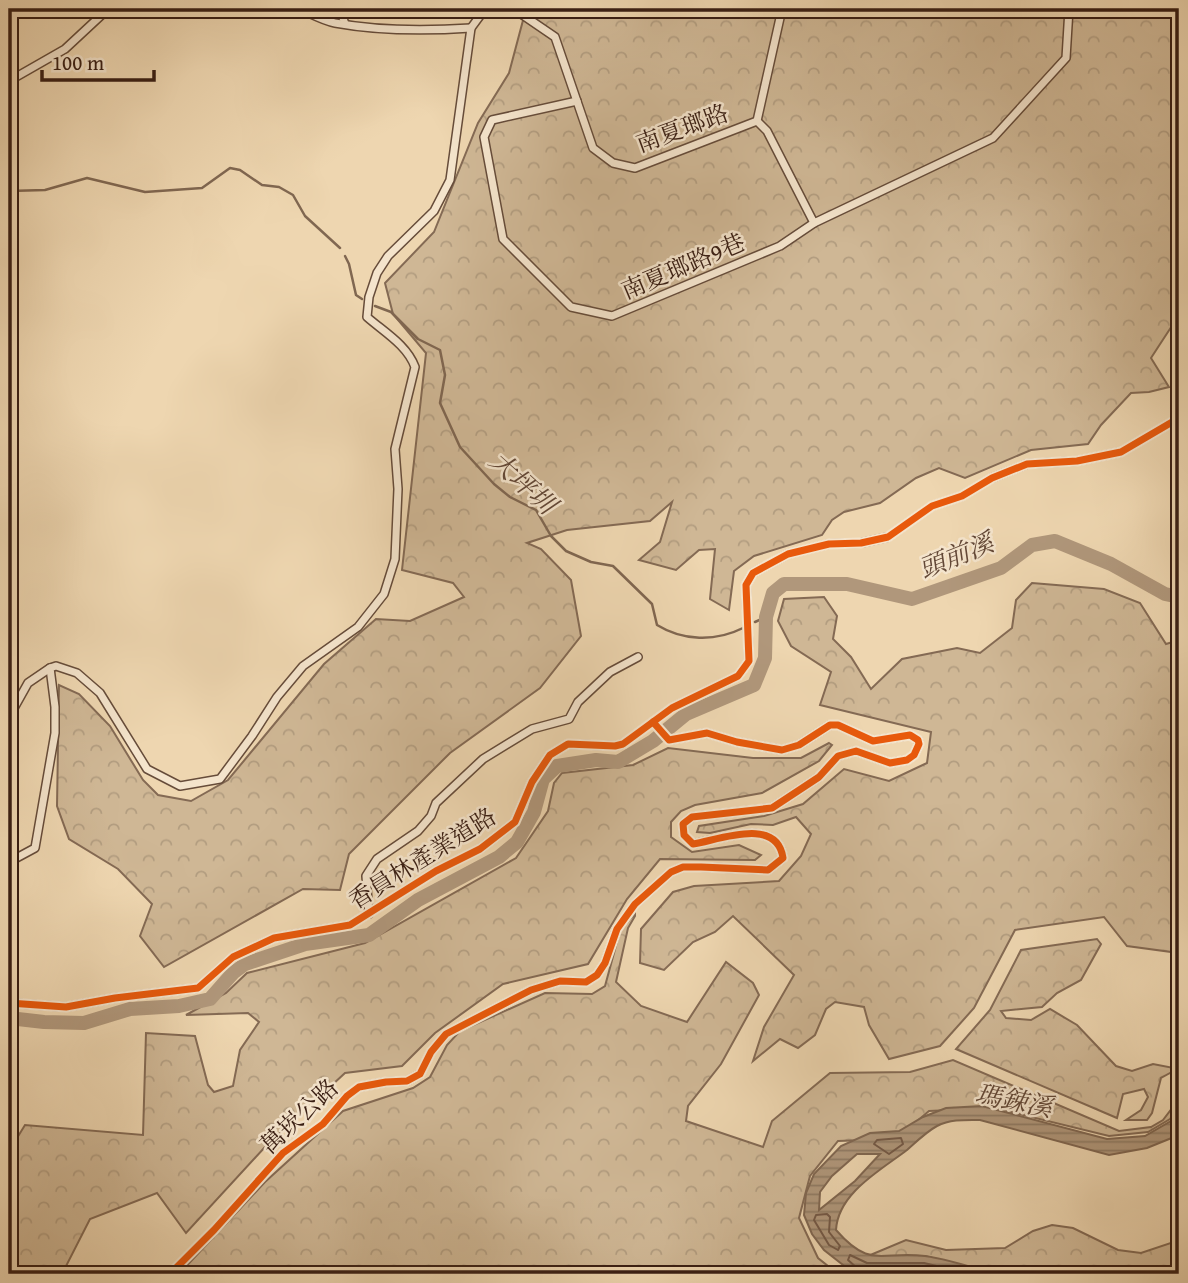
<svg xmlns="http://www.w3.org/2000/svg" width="1188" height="1283" viewBox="0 0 1188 1283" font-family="'Gentium Book Plus','Noto Serif TC',serif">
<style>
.forest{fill:url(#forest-crowns);stroke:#846a54;stroke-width:2}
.water{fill:url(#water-rules);stroke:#806751;stroke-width:2;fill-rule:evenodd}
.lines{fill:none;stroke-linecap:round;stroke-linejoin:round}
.shore{stroke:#745a47;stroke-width:2}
.stream{stroke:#806751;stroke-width:2.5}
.river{stroke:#b0977b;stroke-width:14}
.minor-casing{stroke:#664c3a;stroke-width:10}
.minor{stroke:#f4e4cc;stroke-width:7}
.cycleway-casing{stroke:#f4e4cc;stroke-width:11}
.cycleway{stroke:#e8590c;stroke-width:7}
.labels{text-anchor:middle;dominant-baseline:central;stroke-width:5;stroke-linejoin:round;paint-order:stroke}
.street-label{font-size:24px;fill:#391e13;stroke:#f4e4cc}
.water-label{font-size:26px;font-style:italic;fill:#634837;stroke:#f4e4cc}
</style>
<defs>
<pattern id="forest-crowns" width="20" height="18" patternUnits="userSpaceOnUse" patternTransform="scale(1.75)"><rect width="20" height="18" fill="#cfb795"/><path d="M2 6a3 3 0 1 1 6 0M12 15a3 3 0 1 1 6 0" fill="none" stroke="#b29d80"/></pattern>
<pattern id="water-rules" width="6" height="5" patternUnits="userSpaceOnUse" patternTransform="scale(1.75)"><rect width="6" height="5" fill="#b0977b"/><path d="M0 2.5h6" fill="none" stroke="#907b64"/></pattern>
</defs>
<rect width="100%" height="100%" fill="#eed6b0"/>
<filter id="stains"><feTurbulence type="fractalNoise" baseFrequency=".00286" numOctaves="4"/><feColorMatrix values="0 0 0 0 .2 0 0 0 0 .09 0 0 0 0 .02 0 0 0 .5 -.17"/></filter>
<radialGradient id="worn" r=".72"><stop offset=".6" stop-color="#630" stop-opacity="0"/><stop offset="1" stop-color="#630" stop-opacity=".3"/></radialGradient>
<g class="forest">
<polygon points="526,9 1179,9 1179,315 1151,358 1169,387 1149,392 1131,393 1101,425 1088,444 1031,450 965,478 939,468 916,478 880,503 844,512 832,520 822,535 754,556 734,571 729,610 710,599 715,549 699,550 676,570 639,560 660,542 672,502 650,521 567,530 527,543 541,549 571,580 581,636 540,688 450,753 349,854 340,890 303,889 164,967 140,936 152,904 118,869 69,839 57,806 59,685 79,694 110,726 143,780 158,795 191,801 228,780 324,664 376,619 410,621 464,597 453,583 402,570 426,353 393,314 385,283 434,232 478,123 509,73"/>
<polygon points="1032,583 1104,589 1140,603 1166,644 1179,640 1179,953 1127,946 1104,917 1015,930 974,1008 940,1046 889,1059 869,1025 864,1007 835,1002 826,1009 815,1035 798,1048 780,1039 753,1061 764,1027 794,975 733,916 715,932 693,942 664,970 640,963 641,929 673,892 694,886 779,881 801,856 811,834 796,817 773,825 751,824 710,833 697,832 699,826 764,816 803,804 844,769 889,781 927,763 931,732 820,705 831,672 791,646 778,621 784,599 824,597 837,616 833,639 851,657 871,689 902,659 957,648 980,653 1012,628 1016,600"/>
<polygon points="829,743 832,745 819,761 762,793 695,805 681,811 671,822 671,837 692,852 739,845 761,855 755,860 660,859 627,899 588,964 503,984 435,1033 402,1066 345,1073 265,1147 186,1233 157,1193 90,1219 62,1274 9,1274 9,1214 17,1138 25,1125 143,1135 146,1033 195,1036 208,1085 214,1092 233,1086 240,1050 259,1022 248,1013 186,1015 226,993 247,973 365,943 516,858 548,811 554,783 562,773 633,765 668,748 753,758 801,758"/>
<polygon points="635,913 635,916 628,928 616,982 641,1006 687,1022 726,962 753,983 759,995 721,1064 688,1106 686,1121 763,1147 772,1121 830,1073 910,1072 953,1060 1119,1131 1151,1127 1163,1120 1179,1099 1179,1109 1170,1119 1148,1132 1109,1136 995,1108 929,1111 896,1139 838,1141 810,1176 799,1218 818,1258 838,1274 179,1274 265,1182 343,1111 413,1088 430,1077 447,1045 460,1031 545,993 592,994 605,986 620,931"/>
<polygon points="1097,939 1101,944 1081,980 1057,993 1042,1007 1001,1011 1006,1018 1031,1020 1050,1009 1077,1025 1116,1066 1132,1071 1153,1064 1179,1069 1179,1076 1170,1073 1161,1078 1152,1113 1147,1120 1126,1120 1141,1110 1148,1097 1144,1089 1123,1094 1117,1118 956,1049 990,1010 1021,950"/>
<polygon points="1052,1225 1073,1228 1118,1250 1141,1253 1177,1241 1179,1238 1179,1274 994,1274 925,1256 868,1256 906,1240 946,1250 1005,1248 1033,1231"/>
</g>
<path class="water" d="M982,1106L1107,1139L1145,1136L1176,1118L1179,1114V1135L1147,1148L1109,1155L980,1120C966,1120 951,1119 937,1126C926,1132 916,1142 907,1150C881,1170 838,1193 836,1230C870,1269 880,1251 925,1256C947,1259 972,1267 994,1274L852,1272L824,1250L812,1234L804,1215L806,1193L814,1174L841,1146L870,1133L899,1131L923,1117L946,1108ZM857,1154H880L855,1181L819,1210L820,1192L832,1176Z"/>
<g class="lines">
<g class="shore">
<polygon points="901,1138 903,1144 889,1154 874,1144 877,1140"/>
<polygon points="827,1214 830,1217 829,1232 840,1246 838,1250 829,1245 814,1220 816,1215"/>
<polyline points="858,1274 857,1268 848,1260 850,1255 867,1263 924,1263 970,1274"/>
</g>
<g class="stream">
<polyline points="9,191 45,190 87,178 145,192 202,188 230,168 240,170 262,185 279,187 293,195 305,216 340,248"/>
<polyline points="345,256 349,264 356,295 362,299"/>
<path d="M375,306L391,312L418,339L440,350L445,375L440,403L460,447L494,484L510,497L536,510L551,536L566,551L591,562L613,566L652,604L657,625C683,641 715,642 743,628"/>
<polyline points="755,622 766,617"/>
</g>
<polyline class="river" points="9,1018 44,1022 84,1023 130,1009 179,1006 210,999 233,973 245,964 305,944 369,935 418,900 499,857 517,842 534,812 543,779 557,766 596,760 618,762 653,741 686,714 754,685 765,658 766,617 773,593 784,584 847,584 912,599 1001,568 1032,545 1055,541 1111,564 1165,594 1179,597"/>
<g class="minor-casing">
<g id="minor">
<path d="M300,9C311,14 324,21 335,23C379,31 427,31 471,28"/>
<polyline points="340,9 345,24"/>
<polyline points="514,9 555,37 593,148 613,163 635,168 757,121 782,9"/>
<polyline points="9,81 65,49 108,9"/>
<polyline points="577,101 492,120 484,137 503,239 571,307 612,316 780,246 814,223"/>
<polyline points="757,121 767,131 814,223 993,138 1066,58 1069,9"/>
<polyline points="9,717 28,683 50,668"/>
<polyline points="9,720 12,727 13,748 9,752"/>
<path d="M9,862L35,848L55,733V707L50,668L56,666L77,673L100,693L147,769L180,786L220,779L252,736L277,697L303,666L358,627L384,594L395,559L398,489L395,449L415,367C407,345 384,332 367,317L369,297L377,273L388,256L434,211L450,180L471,28L485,9"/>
<polyline points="369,914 366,876 377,859 418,831 431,816 436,803 483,759 532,729 569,719 578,702 610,672 638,657"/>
<polyline points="9,1003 66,1007 115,998 198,988 233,957 274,938 350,925 436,871 480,849 515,822 532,782 550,755 568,744 615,746 623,744 672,708 738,676 749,661 746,585 753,573 788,554 829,544 861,543 888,537 932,506 962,496 992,478 1027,464 1077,461 1121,452 1179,418"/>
<path d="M170,1274L214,1230L283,1153L323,1124L347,1096L359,1087L386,1082L407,1081L420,1074L431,1052L446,1034L531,990L560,981L586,982L597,975L605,963L617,929L635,904L671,872L683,867H701L768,870L783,858C777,816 719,840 693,844L684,835L683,824L692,817L772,808L819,777L838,756L856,751L890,763L907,760L914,755L919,744L918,740L910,735L873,741L838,725H830L799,745L782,750L737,742L707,733L669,740L653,722"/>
</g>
</g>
<use href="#minor" class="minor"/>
<g class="cycleway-casing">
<g id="cycleway">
<polyline points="9,1003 66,1007 115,998 198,988 233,957 274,938 350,925 436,871 480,849 515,822 532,782 550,755 568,744 615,746 623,744 672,708 738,676 749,661 746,585 753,573 788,554 829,544 861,543 888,537 932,506 962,496 992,478 1027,464 1077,461 1121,452 1179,418"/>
<path d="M170,1274L214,1230L283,1153L323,1124L347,1096L359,1087L386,1082L407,1081L420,1074L431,1052L446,1034L531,990L560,981L586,982L597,975L605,963L617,929L635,904L671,872L683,867H701L768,870L783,858C777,816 719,840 693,844L684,835L683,824L692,817L772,808L819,777L838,756L856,751L890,763L907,760L914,755L919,744L918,740L910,735L873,741L838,725H830L799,745L782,750L737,742L707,733L669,740L653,722"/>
</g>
</g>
<use href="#cycleway" class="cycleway"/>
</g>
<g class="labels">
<g class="street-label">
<text transform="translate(682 128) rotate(-20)">南夏瑯路</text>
<text transform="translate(683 266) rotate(-23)">南夏瑯路9巷</text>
<text transform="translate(422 858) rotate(-32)">香員林產業道路</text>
<text transform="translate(299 1116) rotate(-43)">萬崁公路</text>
</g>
<g class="water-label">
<text transform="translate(523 482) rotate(42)">大坪圳</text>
<text transform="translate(956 555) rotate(-22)">頭前溪</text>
<text transform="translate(1014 1100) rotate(11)">瑪鋉溪</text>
</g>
</g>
<rect width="1188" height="1283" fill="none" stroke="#eed6b0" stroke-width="35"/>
<rect x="10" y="10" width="1167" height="1262" fill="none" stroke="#391e13" stroke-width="3.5"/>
<rect x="18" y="18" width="1153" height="1248" fill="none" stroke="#391e13" stroke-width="2"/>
<path d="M42 70v10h112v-10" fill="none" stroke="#391e13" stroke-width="3.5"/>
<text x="52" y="70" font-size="21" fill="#391e13" stroke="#f4e4cc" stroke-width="5" paint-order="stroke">100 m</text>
<rect width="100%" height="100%" filter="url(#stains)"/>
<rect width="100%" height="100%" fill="url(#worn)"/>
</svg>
